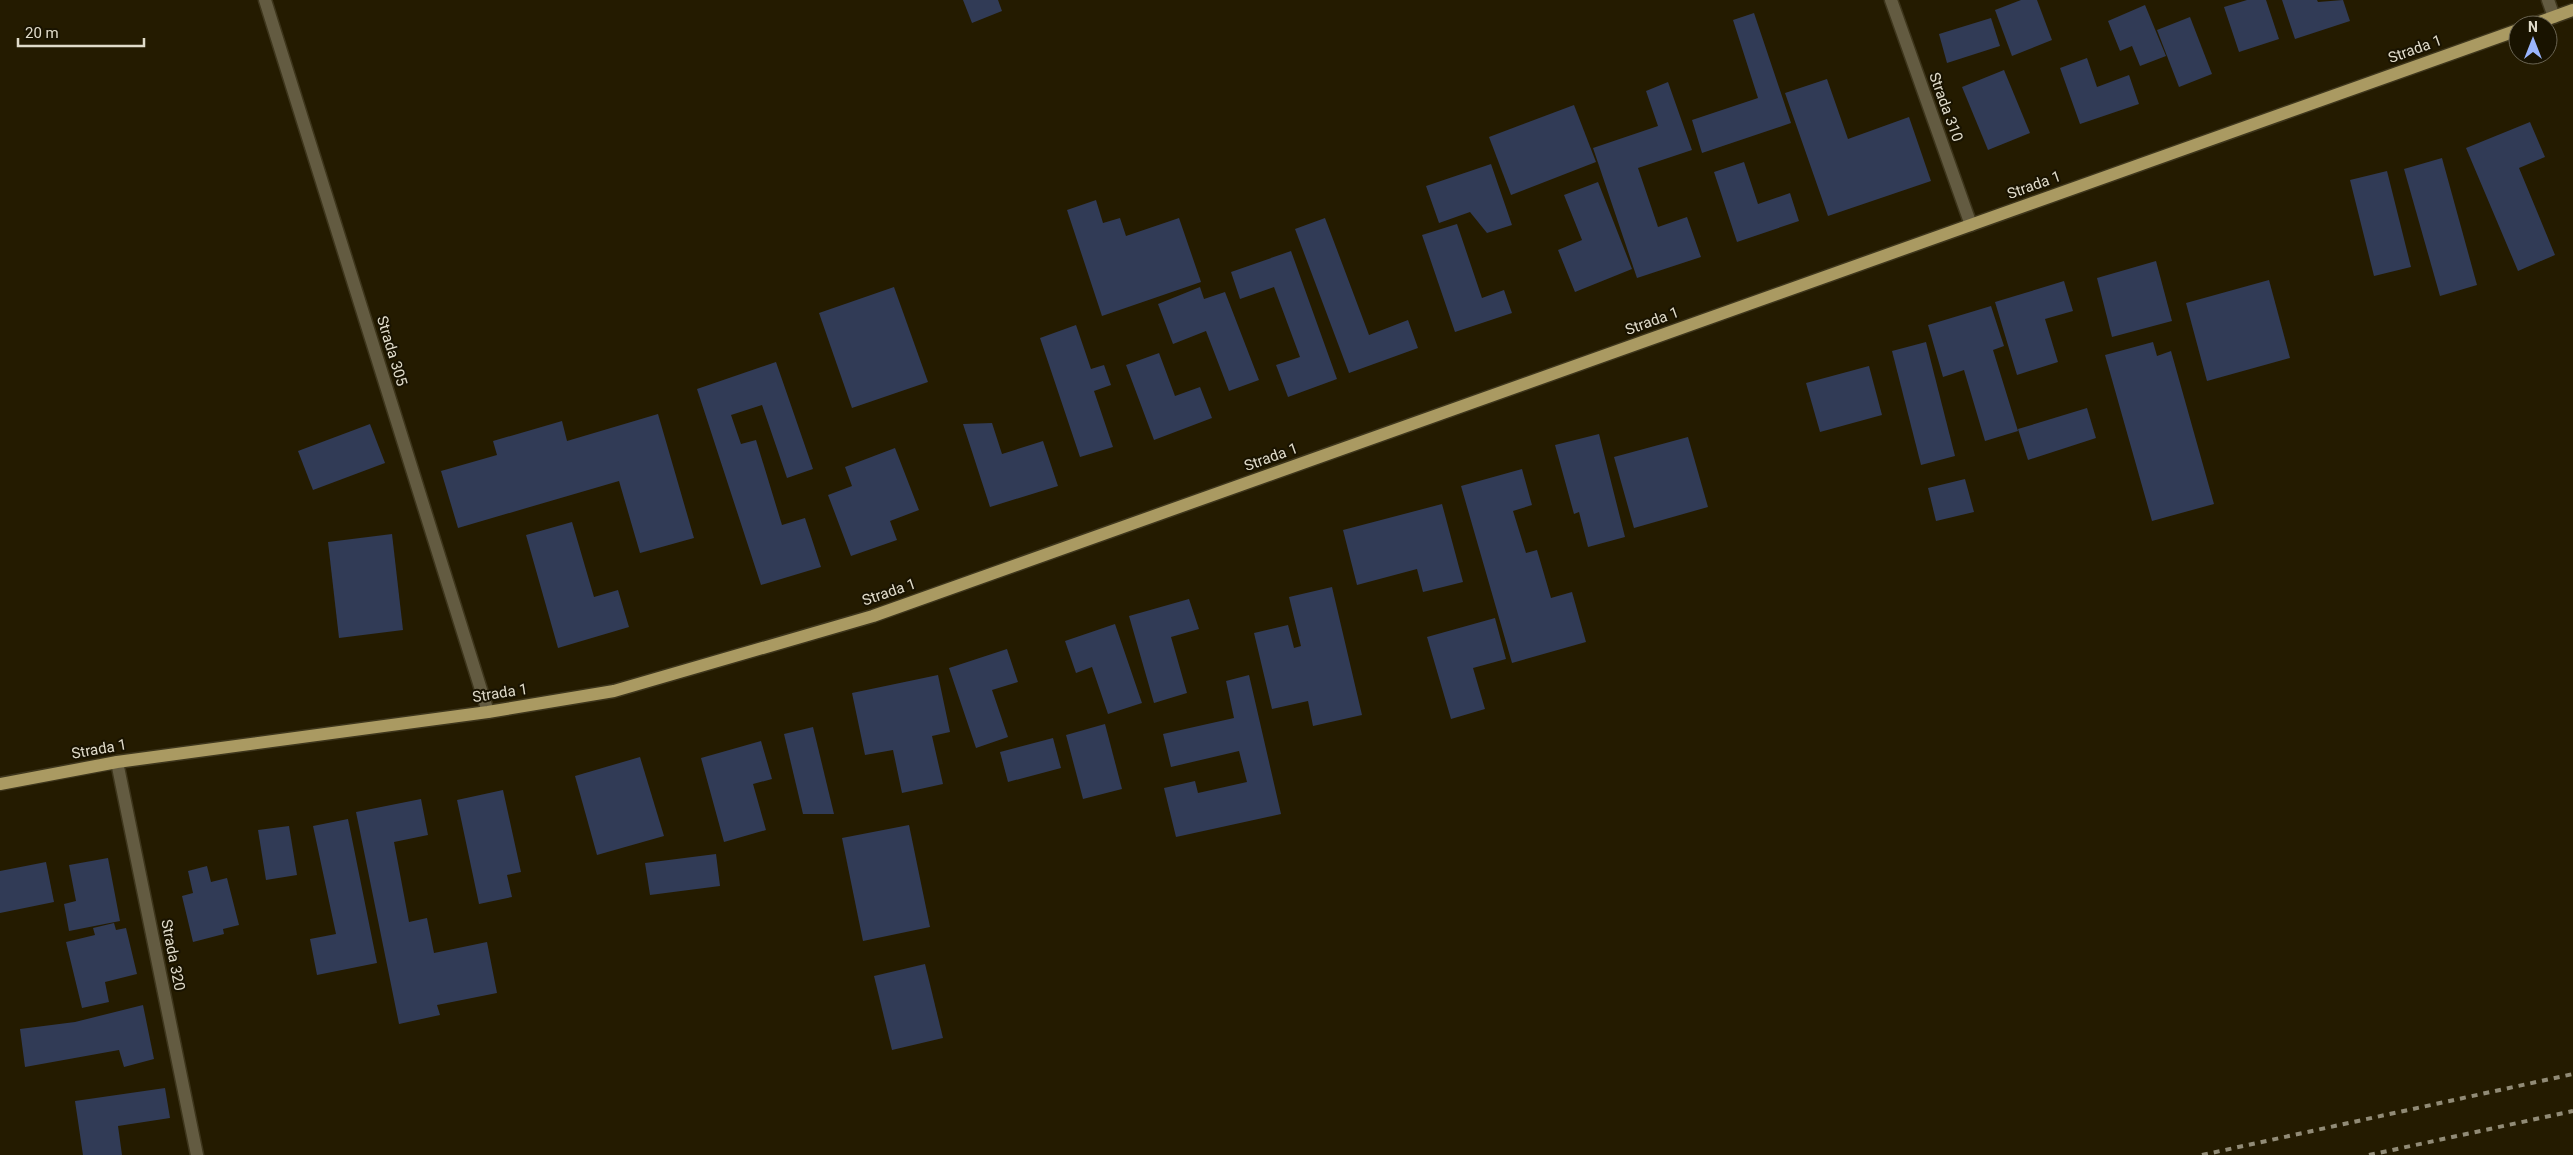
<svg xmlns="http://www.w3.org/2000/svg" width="2573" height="1155" viewBox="0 0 2573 1155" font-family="Roboto,sans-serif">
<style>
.building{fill:#313b56}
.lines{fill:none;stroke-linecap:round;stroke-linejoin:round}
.minor-casing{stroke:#3e361c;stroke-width:15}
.major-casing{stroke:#3e361c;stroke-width:15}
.minor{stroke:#635b41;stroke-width:12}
.major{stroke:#aa9a62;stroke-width:12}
.rail{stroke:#918b76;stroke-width:4;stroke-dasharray:6 6;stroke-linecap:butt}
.labels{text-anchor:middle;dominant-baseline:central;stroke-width:4;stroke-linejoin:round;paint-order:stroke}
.street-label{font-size:15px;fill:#e0dbca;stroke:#191300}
</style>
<rect width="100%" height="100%" fill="#241b00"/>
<g class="building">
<polygon points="963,0 998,0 1002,11 972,23"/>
<polygon points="2021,0 2037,0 2052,40 2012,56 1995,10"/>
<polygon points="2247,0 2266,0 2279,39 2239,52 2224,7"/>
<polygon points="2282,0 2317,0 2318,2 2343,0 2350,21 2295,39"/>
<polygon points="2145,5 2166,56 2140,66 2132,46 2120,51 2108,21"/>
<polygon points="1754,13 1791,123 1702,153 1692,120 1758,98 1733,20"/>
<polygon points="2190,17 2212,74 2179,87 2157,30"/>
<polygon points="1991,18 2000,46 1947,63 1939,34"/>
<polygon points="2087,58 2097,87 2129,75 2139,104 2080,124 2060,68"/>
<polygon points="2004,70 2030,133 1988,150 1962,87"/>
<polygon points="1827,79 1848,139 1909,117 1931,181 1828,216 1785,93"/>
<polygon points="1668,82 1692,150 1638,168 1658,227 1687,217 1701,257 1637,278 1593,148 1658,126 1646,91"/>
<polygon points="1574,105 1596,162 1511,195 1489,137"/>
<polygon points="2530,122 2545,157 2519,168 2555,255 2518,271 2466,148"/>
<polygon points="2442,158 2477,285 2440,296 2404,169"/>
<polygon points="1744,162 1758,204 1790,193 1799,221 1737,242 1714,172"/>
<polygon points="1491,164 1512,225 1487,233 1470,212 1439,223 1426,186"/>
<polygon points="2387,171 2411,267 2374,276 2350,180"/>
<polygon points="1598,182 1632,269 1575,292 1558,250 1582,240 1564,195"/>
<polygon points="1096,200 1103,223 1120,218 1126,236 1179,218 1201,282 1102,316 1067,210"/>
<polygon points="1325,218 1369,335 1408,320 1418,348 1349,373 1295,229"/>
<polygon points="1457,224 1482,298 1504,290 1512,313 1455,332 1422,235"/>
<polygon points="1291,251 1337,379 1288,397 1276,365 1300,357 1274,287 1240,299 1231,272"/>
<polygon points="2156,261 2172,321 2112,337 2097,278"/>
<polygon points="2269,280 2290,358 2207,381 2186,303"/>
<polygon points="2064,281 2073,311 2045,319 2058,362 2017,375 1995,302"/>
<polygon points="894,287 928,382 852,408 819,313"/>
<polygon points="1200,287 1204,299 1225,292 1259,380 1229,391 1206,331 1173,344 1158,304"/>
<polygon points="1991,306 2004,346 1993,350 2018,431 1985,441 1964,370 1943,377 1928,325"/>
<polygon points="1076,325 1091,369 1104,365 1111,385 1094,391 1113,447 1080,457 1040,338"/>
<polygon points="1926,342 1955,456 1921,465 1892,351"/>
<polygon points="2153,342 2157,356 2171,351 2214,504 2152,521 2105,355"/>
<polygon points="1159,353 1175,396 1200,387 1212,418 1154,440 1126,365"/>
<polygon points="776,362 813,469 787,478 762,405 731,415 741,444 756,440 782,525 805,518 821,567 761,585 697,389"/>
<polygon points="1869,366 1882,415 1820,432 1806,383"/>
<polygon points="2087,408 2096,438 2028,460 2018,429"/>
<polygon points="658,414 694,538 640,553 619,481 458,528 441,471 497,455 493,441 562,421 567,441"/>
<polygon points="992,423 1002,454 1043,441 1058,486 990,507 963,424"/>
<polygon points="370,424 385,463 313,490 298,451"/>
<polygon points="1599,434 1625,537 1588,547 1579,512 1574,514 1555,445"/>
<polygon points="1688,437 1708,507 1634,528 1614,457"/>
<polygon points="895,448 919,510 890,521 897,540 851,556 828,495 852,486 845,467"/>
<polygon points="1522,469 1532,505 1513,511 1526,553 1537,550 1551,598 1572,592 1586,642 1512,663 1461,486"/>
<polygon points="1965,479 1974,512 1936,521 1928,488"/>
<polygon points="1442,504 1463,582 1423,592 1417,569 1357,585 1343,530"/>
<polygon points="572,522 594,597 618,590 629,627 558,648 526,535"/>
<polygon points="392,534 403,630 339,638 328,542"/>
<polygon points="1332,587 1362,715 1313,726 1308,701 1272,709 1254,633 1288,625 1294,648 1301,646 1289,597"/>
<polygon points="1189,599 1199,629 1171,637 1187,693 1154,703 1129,616"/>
<polygon points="1495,618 1506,659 1473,668 1485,709 1451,719 1427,637"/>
<polygon points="1115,624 1142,703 1108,714 1092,667 1076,673 1065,641"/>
<polygon points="1007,649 1018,682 992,690 1008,737 976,748 949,668"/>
<polygon points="938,675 950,732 932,736 943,784 902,793 893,750 865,755 852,693"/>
<polygon points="1249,675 1281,814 1176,837 1164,788 1195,781 1198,793 1247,782 1239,751 1171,767 1163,734 1234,718 1226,681"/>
<polygon points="1105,724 1122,789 1083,799 1066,735"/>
<polygon points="813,727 834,814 803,814 784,734"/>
<polygon points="1053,738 1061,768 1008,782 1000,752"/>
<polygon points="761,741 772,779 753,784 766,830 724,842 701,758"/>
<polygon points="640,757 664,836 597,855 575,776"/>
<polygon points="503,790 521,872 507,875 512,897 479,904 457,800"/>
<polygon points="421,799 428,835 394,842 409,922 427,918 434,953 487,942 497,993 437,1005 440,1015 399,1024 356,812"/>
<polygon points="348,819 377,963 317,975 310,939 336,934 313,826"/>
<polygon points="909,825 930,927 863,941 842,838"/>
<polygon points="289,826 297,875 266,880 258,830"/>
<polygon points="716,854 720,886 650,895 645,863"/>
<polygon points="108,858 120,921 69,931 64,904 76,901 69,865"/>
<polygon points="46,862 54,902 0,913 0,871"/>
<polygon points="207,866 211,882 227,878 239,925 223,929 224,934 193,942 182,896 193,893 188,871"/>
<polygon points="114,923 116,930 126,928 137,974 105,982 109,1002 82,1008 66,942 95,935 93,928"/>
<polygon points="925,964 943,1038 892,1050 874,976"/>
<polygon points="143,1005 154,1059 124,1067 119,1050 25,1067 20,1029 75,1022"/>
<polygon points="165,1088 170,1118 118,1126 122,1155 83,1155 75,1101"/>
</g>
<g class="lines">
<g class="minor-casing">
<g id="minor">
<polyline points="265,0 488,712"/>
<polyline points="1891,0 1971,225"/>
<polyline points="2548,0 2554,17"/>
<polyline points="117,762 197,1155"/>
</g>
</g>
<g class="major-casing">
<g id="major">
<polyline points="2531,25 2573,10"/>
<polyline points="0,784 117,762 488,712 614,691 873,616 2518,30"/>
</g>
</g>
<use href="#minor" class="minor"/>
<use href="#major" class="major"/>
<g class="rail">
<polyline points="2202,1155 2573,1074"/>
<polyline points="2369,1155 2573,1111"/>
</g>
</g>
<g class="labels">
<g class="street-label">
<text transform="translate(2415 49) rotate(-20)">Strada 1</text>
<text transform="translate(1946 107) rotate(70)">Strada 310</text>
<text transform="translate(2034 185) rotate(-20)">Strada 1</text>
<text transform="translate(1652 321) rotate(-20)">Strada 1</text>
<text transform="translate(392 351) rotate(73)">Strada 305</text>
<text transform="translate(1271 457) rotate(-20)">Strada 1</text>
<text transform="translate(889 592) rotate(-19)">Strada 1</text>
<text transform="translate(500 693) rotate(-9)">Strada 1</text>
<text transform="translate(99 749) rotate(-10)">Strada 1</text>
<text transform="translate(173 955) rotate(79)">Strada 320</text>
</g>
</g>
<g transform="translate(2533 40)"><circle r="24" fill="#191300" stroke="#696351"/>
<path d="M0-4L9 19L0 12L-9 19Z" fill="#9ab5fd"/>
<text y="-8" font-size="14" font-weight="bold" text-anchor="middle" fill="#e0dbca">N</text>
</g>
<path d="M18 38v8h126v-8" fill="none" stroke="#e0dbca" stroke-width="2.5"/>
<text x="25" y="38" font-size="15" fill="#e0dbca" stroke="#191300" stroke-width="4" paint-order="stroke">20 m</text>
</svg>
